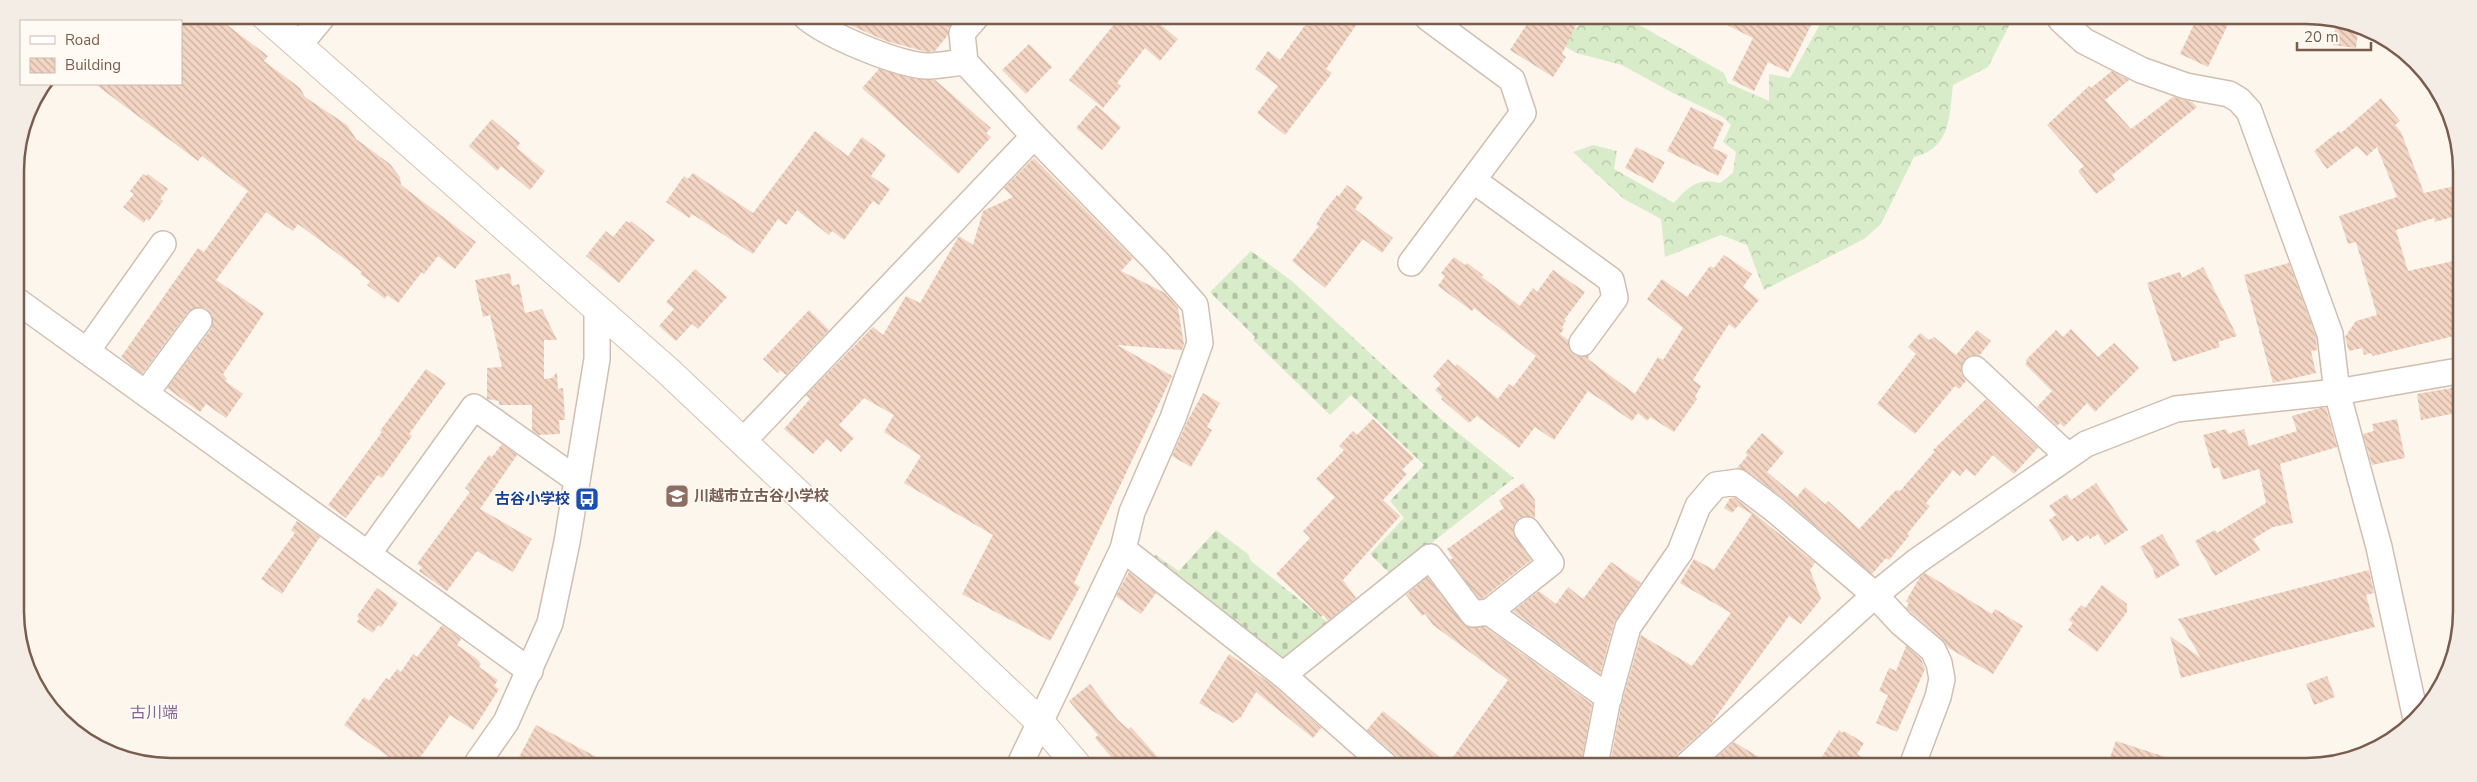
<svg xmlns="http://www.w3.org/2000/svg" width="2477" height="782" viewBox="0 0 2477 782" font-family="'Nunito Sans','Noto Sans JP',sans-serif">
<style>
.forest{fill:url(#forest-crowns)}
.cemetery{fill:url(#cemetery-stones)}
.building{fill:url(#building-back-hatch)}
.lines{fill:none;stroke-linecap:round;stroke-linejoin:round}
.street-casing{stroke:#d1beb0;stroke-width:28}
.secondary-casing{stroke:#d6c0b0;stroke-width:30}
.street{stroke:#fff;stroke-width:25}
.secondary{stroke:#fff;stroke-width:28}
.labels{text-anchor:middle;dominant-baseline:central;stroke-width:4;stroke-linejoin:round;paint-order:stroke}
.education-label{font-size:15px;font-weight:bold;fill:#785e54;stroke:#fffaf3;text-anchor:start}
.transit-label{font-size:15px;font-weight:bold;fill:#164399;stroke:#fffaf3;text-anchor:end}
.neighbourhood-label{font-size:16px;fill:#846695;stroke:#fffaf3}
.rim{fill:none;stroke:#7a5c4d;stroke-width:2.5}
</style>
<defs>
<pattern id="forest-crowns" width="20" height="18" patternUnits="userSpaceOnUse" patternTransform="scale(1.25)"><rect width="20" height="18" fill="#d8ecc9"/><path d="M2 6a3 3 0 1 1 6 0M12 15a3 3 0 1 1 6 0" fill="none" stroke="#b4c2a5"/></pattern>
<pattern id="cemetery-stones" width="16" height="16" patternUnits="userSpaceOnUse" patternTransform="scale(1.25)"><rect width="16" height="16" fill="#d8ecc9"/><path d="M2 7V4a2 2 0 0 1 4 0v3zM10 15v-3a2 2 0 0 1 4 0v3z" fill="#b4c2a5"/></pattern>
<pattern id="building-back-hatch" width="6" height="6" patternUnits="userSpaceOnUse" patternTransform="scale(1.25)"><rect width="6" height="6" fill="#f3d5c3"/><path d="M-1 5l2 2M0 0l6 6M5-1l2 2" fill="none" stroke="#cab0a1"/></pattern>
</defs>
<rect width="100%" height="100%" fill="#fdf6ec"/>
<path class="forest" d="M1517,18H1555L1577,28L1584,18L1629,19L1724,73L1728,83L1769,101V74L1790,78L1823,19L2012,20L1988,67L1953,85C1949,117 1951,148 1914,157L1881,224L1864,239L1764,290L1747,245L1721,235L1665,257L1661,219L1624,199L1573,152L1593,145L1617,151L1614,169L1674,203C1689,186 1697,178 1720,183L1733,173L1736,152L1723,142L1731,125L1723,117L1671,92L1622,65L1576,53Z"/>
<g class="cemetery">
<polygon points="1251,251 1292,281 1441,419 1514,478 1391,575 1370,554 1404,518 1390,501 1424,465 1351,395 1330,415 1253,340 1255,337 1210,292"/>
<polygon points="1216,530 1248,554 1251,561 1330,624 1285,661 1151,560 1156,555 1179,571"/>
</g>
<g class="building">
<polygon points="181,15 214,15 268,56 264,61 300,88 305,97 347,125 356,139 390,164 400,177 401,185 476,242 455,269 438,256 424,274 422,272 398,303 387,295 385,299 367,285 370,281 360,274 362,272 298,224 293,231 266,212 216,280 264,313 223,374 227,379 225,381 243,394 226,418 206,404 200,412 167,388 211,329 212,316 207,309 200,307 188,312 142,374 121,357 198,248 204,252 248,191 202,156 198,161 95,84 181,84"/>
<polygon points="832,17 957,17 948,28 948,35 935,51 927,52 886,41"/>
<polygon points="1120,17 1151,17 1178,39 1160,61 1145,48 1117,83 1121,86 1103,108 1069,80"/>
<polygon points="1315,18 1361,18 1326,69 1332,73 1285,135 1257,113 1278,86 1255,69 1268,51 1280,60 1306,24 1309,26"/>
<polygon points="1531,18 1579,18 1562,54 1566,57 1553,77 1510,50"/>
<polygon points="1715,19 1814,19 1788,72 1768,62 1754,91 1732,80 1753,38"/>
<polygon points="2196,20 2230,20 2208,67 2180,54"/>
<polygon points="2336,20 2347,20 2359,26 2356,48 2333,45"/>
<polygon points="1029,44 1052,67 1026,94 1002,70"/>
<polygon points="879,69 911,78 935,80 991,128 986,133 991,137 958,174 862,88"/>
<polygon points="2112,71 2129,80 2105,100 2131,129 2173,97 2192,102 2197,107 2112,175 2115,180 2096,194 2078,171 2084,166 2047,125 2089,86 2091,88"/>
<polygon points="2381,98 2400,121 2395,125 2401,132 2424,193 2459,185 2459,215 2435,222 2434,218 2396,230 2408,271 2458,260 2458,335 2373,356 2371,353 2364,355 2362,348 2349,351 2345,337 2356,321 2377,315 2356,242 2348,244 2339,216 2397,197 2377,147 2367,156 2357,146 2327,169 2314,151 2339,131 2341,133"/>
<polygon points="1096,105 1121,127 1102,150 1076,128"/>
<polygon points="1691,107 1724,123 1713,148 1728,155 1718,176 1667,151"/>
<polygon points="492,119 520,143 517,148 545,171 530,190 501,166 497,171 469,146"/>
<polygon points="815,131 848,156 862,137 886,155 871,176 890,189 879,205 873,201 844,240 832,231 829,235 797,210 786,225 778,219 753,254 692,214 689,218 666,202 684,176 688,179 693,173 753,213"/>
<polygon points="1636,147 1665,162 1653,183 1625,168"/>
<polygon points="1034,158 1133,258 1121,271 1165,293 1178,308 1184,344 1182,350 1117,345 1172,376 1074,583 1080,587 1050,641 962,594 993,535 904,483 921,456 884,432 894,415 864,398 839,425 854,438 841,452 827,439 813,454 784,429 810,399 806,395 873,327 883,335 906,296 920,303 959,236 973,245 983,211 1013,197 1004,188"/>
<polygon points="143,174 146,176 148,174 168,189 160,199 163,201 149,221 146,219 144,223 123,207 134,194 130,191"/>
<polygon points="1347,185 1363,197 1355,209 1393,238 1382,253 1363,239 1325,288 1292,261 1319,226 1316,225 1323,213 1337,195 1339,196"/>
<polygon points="626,221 629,223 631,221 655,240 619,283 586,256 606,231 613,237"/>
<polygon points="1724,255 1752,274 1743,287 1759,300 1735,329 1729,324 1693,380 1701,386 1695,397 1697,399 1674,432 1650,417 1647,421 1638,413 1632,421 1588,391 1554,440 1535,427 1519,448 1477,416 1469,423 1441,399 1443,397 1435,390 1441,384 1433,376 1448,359 1455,366 1457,364 1498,399 1509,384 1513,387 1536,356 1474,308 1472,311 1438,286 1445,276 1441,273 1454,257 1465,265 1467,263 1483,275 1482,277 1520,306 1533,288 1537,292 1553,270 1585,292 1564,320 1566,321 1562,327 1564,329 1560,334 1568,340 1569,348 1573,354 1581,357 1589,355 1588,359 1635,394 1658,357 1663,360 1683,328 1647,299 1662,279 1687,297 1710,266 1714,268"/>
<polygon points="2289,263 2316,337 2317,350 2311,351 2316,373 2273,383 2244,275"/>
<polygon points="2203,267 2237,336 2218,342 2220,347 2173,362 2147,283 2180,272 2182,278"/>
<polygon points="695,269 727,297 698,329 692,324 676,341 659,326 674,309 666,302"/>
<polygon points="510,273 512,286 519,284 525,313 542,309 557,340 544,340 544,379 552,378 557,372 558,389 563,388 565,420 559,420 560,434 538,435 532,431 532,405 499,405 499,401 487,399 487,368 502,367 490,315 483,317 475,280"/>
<polygon points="809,310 829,330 786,375 780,370 778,373 763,359"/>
<polygon points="2071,329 2098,357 2114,343 2139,368 2095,412 2087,403 2064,427 2060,423 2057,426 2037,407 2052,391 2025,364 2027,362 2026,360 2056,330 2063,337"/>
<polygon points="1977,330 1991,341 1979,356 1971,355 1964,360 1961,373 1966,381 1959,389 1955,386 1915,434 1877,404 1916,354 1908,347 1920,333 1929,340 1934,337 1956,355"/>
<polygon points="426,369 446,383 409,434 412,436 382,478 378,475 346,518 328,505 382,432 380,431"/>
<polygon points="2452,388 2456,413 2421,420 2417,394"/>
<polygon points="1203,393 1220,403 1207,427 1212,430 1191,467 1172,456 1188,420"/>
<polygon points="1986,399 2038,448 2014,474 1993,455 1975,476 1966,469 1960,476 1953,470 1926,503 1930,506 1907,534 1909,536 1889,560 1886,558 1872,574 1784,499 1747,471 1737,468 1748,455 1745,453 1762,433 1784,452 1767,472 1797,497 1805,487 1825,504 1828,501 1859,529 1896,490 1900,491 1935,451 1933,450"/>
<polygon points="2320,408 2326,408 2337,447 2280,464 2293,523 2273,527 2253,539 2260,550 2215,576 2195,541 2215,530 2217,533 2266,503 2259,469 2223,480 2219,467 2213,469 2203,435 2226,429 2228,434 2244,429 2249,446 2297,431 2292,416"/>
<polygon points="1373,419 1414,458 1402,470 1407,474 1383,500 1400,516 1343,580 1356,598 1328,621 1323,615 1321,617 1276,574 1310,538 1303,531 1335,497 1316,479 1344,450 1339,446 1353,431 1357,435"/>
<polygon points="2397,419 2405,458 2372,465 2363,434 2374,431 2372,424"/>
<polygon points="502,444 517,455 480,509 532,539 513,572 477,551 447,591 419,571 422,567 417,564 470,492 465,488 489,455 492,457"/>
<polygon points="1523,483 1535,500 1535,518 1526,516 1519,518 1514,524 1513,531 1531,560 1483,598 1479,599 1450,560 1453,558 1447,549 1504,508 1499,500"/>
<polygon points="2096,483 2128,530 2105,545 2098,534 2090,539 2088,535 2077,542 2072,535 2063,541 2049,520 2056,515 2049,506 2067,494 2071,500"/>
<polygon points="1734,497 1815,563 1810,570 1821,599 1801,624 1789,616 1710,725 1677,754 1673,765 1610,765 1621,706 1641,635 1692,666 1731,613 1680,583 1694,559 1714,570 1752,514 1738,506 1732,513 1724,508 1730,498"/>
<polygon points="297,521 320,537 282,594 261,579 295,533 291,530"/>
<polygon points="2162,534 2180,565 2156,579 2153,569 2140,547"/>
<polygon points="1611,562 1641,583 1614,623 1600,674 1513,611 1539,591 1556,604 1568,587 1583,599"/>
<polygon points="2369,570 2374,593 2366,595 2375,627 2181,678 2170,636 2201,658 2178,619"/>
<polygon points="1129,572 1156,593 1141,614 1116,596"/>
<polygon points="1925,573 1992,614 1995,609 2023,626 1993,674 1947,647 1942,639 1906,608 1909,603 1906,601 1920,577"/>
<polygon points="1427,577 1467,627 1485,627 1592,704 1581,765 1407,765 1367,730 1383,711 1448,764 1508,680 1433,625 1425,614 1422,616 1406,595"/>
<polygon points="2102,585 2127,604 2127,612 2097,652 2068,630 2073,623 2069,620 2081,605 2085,608"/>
<polygon points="377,588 398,603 381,627 378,625 373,633 357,622 359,618 357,616"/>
<polygon points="442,625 461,639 457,645 477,659 481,664 479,667 498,680 494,686 499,689 473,730 450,715 417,762 396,762 344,725 364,697 369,701 386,678 389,680 397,669 401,672 413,654 417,657"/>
<polygon points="1906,646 1921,659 1925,669 1897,732 1876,723 1888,695 1879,691 1889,668 1896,671"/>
<polygon points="1229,654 1274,686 1321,728 1313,738 1256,692 1241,717 1233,723 1199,703"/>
<polygon points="2327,676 2335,697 2314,705 2306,684"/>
<polygon points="1090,684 1117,719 1128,729 1131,727 1164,764 1117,764 1095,738 1098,735 1069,701"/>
<polygon points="536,725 608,763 516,763"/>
<polygon points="1839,730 1842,733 1844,731 1864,743 1857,754 1876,766 1816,766"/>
<polygon points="2116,741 2181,762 2180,766 2107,766"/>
<polygon points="1734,742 1772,765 1708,765"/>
</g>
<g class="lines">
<g class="street-casing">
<g id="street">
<path d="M806,17C829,36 896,64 926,66C939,66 952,63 965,62"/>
<polyline points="2061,20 2084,41 2141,70 2186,86 2229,94 2239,100 2249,111 2330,334 2337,392 2379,547 2416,719"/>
<polyline points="299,45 324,15"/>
<polyline points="1473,180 1611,280 1615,298 1582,343"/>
<polyline points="1411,263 1523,113 1512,80 1428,18"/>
<polyline points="16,300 530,671"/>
<polyline points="87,351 163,244"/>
<polyline points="1975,369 2068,456"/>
<polyline points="146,393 199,321"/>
<polyline points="743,441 1034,136 965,62 962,33 976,17"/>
<polyline points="1123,549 1283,675 1430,557 1473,614 1489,612 1609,698"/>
<polyline points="368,554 474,407 577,480"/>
<polyline points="1489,612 1551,563 1527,530"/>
<polyline points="1283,675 1385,765"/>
<polyline points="478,762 506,722 550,623 567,542 597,359 597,309"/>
<polyline points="1020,764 1123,549 1132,512 1173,418 1200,343 1195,305 1157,262 1034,136"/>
<polyline points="1595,765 1607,703 1628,627 1680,552 1698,506 1716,485 1738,482 1775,510 1875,595 1901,623 1933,650 1939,663 1942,679 1938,697 1912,766"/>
<polyline points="1687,765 1875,595 1917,561 2086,444 2176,409 2337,392 2458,371"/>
</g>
</g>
<g class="secondary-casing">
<polyline id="secondary" points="264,15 668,371 1040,722 1076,764"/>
</g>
<use href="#street" class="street"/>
<use href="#secondary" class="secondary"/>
</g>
<defs>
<g id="school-square" transform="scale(1.25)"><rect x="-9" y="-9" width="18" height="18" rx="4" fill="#8d6e63" stroke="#fffaf3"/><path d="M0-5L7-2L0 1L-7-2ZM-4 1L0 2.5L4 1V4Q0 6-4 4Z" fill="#fff"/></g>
<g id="bus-square" transform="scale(1.25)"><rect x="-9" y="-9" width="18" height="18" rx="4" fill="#1a4fb4" stroke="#fffaf3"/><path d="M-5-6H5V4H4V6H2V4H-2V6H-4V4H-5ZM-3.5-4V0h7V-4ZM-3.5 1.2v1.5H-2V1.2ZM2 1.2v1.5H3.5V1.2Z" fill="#fff"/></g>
</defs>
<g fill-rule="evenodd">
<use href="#school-square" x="677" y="496"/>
<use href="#bus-square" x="587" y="499"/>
</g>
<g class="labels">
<g class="education-label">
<text x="694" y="496">川越市立古谷小学校</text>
</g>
<g class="transit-label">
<text x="570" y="499">古谷小学校</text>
</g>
<g class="neighbourhood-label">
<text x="154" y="713">古川端</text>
</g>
</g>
<path d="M0 0H2477V782H0ZM171 24H2306A147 147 0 0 1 2453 171V611A147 147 0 0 1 2306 758H171A147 147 0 0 1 24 611V171A147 147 0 0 1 171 24Z" fill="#f4ede6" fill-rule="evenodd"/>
<path class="rim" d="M171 24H2306A147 147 0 0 1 2453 171V611A147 147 0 0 1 2306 758H171A147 147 0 0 1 24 611V171A147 147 0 0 1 171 24Z"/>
<rect x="20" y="20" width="162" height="65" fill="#fffaf3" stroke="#cabbb1"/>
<rect x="30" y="36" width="25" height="8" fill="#ffffff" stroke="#cabbb1"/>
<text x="65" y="45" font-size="15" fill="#7a5c4d">Road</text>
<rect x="30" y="58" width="25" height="15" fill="url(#building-back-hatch)" stroke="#cabbb1"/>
<text x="65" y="70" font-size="15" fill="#7a5c4d">Building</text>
<path d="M2297 42v8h74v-8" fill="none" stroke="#7a5c4d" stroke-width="2.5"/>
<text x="2304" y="42" font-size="15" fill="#7a5c4d" stroke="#fffaf3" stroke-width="4" paint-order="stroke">20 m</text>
</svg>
